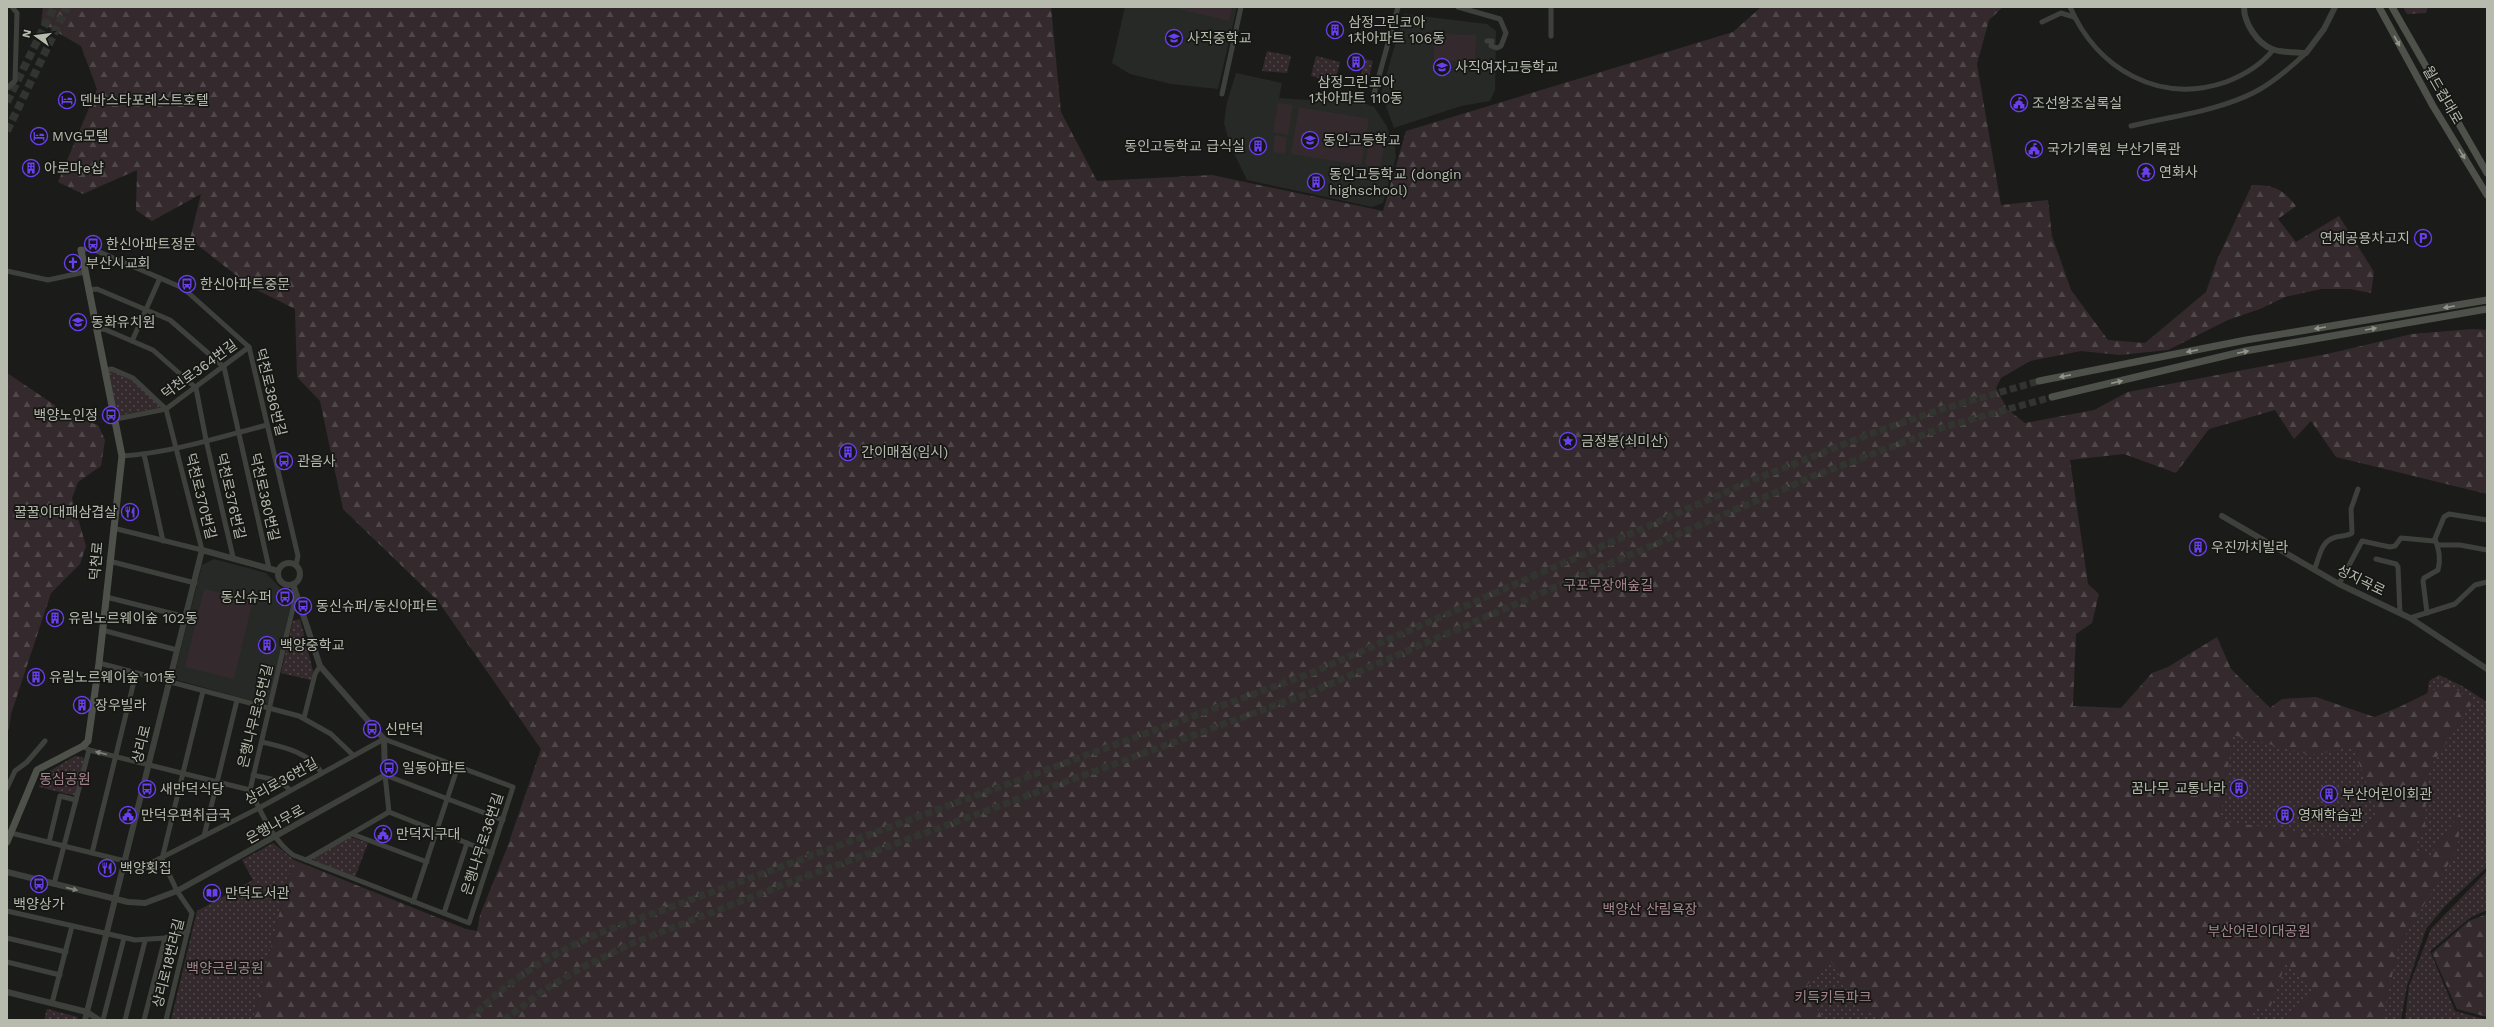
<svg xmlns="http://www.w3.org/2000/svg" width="2494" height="1027" viewBox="0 0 2494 1027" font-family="'Work Sans','Noto Sans KR',sans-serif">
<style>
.built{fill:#272926}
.grass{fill:url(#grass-dots)}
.forest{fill:url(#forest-firs);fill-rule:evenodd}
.garden{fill:#342a2d}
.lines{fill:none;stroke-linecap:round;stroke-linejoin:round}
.secondary-tunnel{stroke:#323430;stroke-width:7;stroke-dasharray:7 3.5;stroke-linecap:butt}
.trunk-tunnel{stroke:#323430;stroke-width:8;stroke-dasharray:8 4;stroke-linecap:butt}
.minor{stroke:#3e413b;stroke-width:5}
.tertiary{stroke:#3e413b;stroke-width:6}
.secondary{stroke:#4e5149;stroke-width:7}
.oneway{fill:#92968a}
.oneway2{fill:#81847a}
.labels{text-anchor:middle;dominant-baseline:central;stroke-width:3.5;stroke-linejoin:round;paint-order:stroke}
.poi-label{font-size:14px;fill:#b7bbad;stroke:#161715;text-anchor:start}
.street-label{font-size:14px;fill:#b7bbad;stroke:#161715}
.park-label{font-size:14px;fill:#a58490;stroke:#161715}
</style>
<defs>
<pattern id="grass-dots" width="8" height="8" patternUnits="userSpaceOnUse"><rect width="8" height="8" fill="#342a2d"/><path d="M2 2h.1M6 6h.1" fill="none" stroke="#4f4749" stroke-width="1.8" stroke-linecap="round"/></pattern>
<pattern id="forest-firs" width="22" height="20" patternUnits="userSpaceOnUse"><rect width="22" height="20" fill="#342a2d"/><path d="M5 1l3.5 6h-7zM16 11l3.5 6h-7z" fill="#4f4749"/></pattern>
</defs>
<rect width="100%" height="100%" fill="#1b1c1a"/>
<g class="built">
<polygon points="1125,7 1237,7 1218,89 1171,84 1130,74 1112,63"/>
<polygon points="1404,14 1487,24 1496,31 1495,90 1490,101 1461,106 1394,128 1381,93"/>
<polygon points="1236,73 1282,83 1279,98 1366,104 1374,107 1386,125 1395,148 1396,157 1383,203 1372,207 1247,180 1230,145 1224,123 1227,102"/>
<polygon points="214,559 266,573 292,600 269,703 263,704 177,680 174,676 202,565"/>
</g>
<g class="grass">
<polygon points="1267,51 1291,56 1287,73 1262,71"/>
<polygon points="1316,56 1340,62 1335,82 1311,76"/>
<polygon points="1365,59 1373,61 1367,85 1359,83"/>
<path d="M107,371C130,370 148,394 163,407L117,416Z"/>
<polygon points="300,619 313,671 311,680 281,673 293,621"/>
<polygon points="2439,675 2462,686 2487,702 2487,867 2446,905 2426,929 2407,986 2401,1020 1937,1020 2224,716 2367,720 2427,696 2429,681"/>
<polygon points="75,756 83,757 84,760 76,796 39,787 43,775"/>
<polygon points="350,837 368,843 355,877 313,860 315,856"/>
<polygon points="273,843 294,860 284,894 253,1020 171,1020 197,911 253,880 242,860"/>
<polygon points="2487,871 2487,910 2471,917 2430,951 2455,1011 2487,1020 2405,1020 2409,986 2431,929"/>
<polygon points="1829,956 1910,1020 1820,1020 1804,982"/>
<polygon points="47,1009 78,1017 77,1020 44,1020"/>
</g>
<g class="forest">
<path d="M43,7H1051L1061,112L1097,181L1212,175L1383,211L1406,131L1733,32L1761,7H2003L1989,20L1977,64L2001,205L2048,200L2052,236L2071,290L2108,340L2145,343L2206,292L2217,260L2252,185C2273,185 2282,188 2296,206L2278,219L2296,242L2339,216L2374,272L2371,293L2350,289H2321L2285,297L2260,309L2228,320L2168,350L2120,355L2081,351L2030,361L2001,378L1996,388L2007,409L2025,423L2094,410L2128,392L2327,354L2412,334L2473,329L2487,330V494L2336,457L2311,421L2294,439L2275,410L2209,429L2176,473L2124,454L2070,460L2088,584L2099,594L2092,623L2076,634L2073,706L2121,708L2152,673L2168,667L2217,637L2231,669L2270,708L2282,699L2316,697L2377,718L2448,683L2473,702L2427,772L2425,830L2414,848L2429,857L2462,810L2457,850L2399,946L2382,1020H2288L2296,1007L2314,990L2286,962L2271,1005L2250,1011L2251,1020H1891L1860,1009L1830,960L1807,985L1823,1020H253L284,894L294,860L466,929L477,931L480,915L507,848L541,749L438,601L343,509L320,401L297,377L295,309L251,287L190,239L201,194L152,221L136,210L137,170L83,194L58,182L97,89L81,46L41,23ZM2233,735L2312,755L2353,747L2378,814L2349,842L2302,832L2220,821Z"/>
<polygon points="2403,7 2428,7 2426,13 2407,14"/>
<polygon points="7,373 71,416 98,425 105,440 101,466 78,482 72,498 86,546 80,564 51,593 11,714 9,729 7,731"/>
<polygon points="2487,914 2487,1017 2457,1009 2432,953 2469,921"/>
</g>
<g class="garden">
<polygon points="1170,7 1232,7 1229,21"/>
<polygon points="1434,34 1476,35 1475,62 1434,60"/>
<polygon points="1278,103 1293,105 1288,135 1273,132"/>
<polygon points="1299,107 1369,119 1361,165 1291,154"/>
<polygon points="1275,135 1287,137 1285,154 1273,152"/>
<polygon points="1370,137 1385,139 1380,168 1365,165"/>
<polygon points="204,589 253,600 234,679 185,667"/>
</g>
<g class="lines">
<g class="secondary-tunnel">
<path d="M470,1020C506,981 549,955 597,934L1314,672L1758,478L1870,434L1939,410L2039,381"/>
<polyline points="504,1020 544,990 583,967 628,945 785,884 1309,693 1816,475 1947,426 2052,397"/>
</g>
<g class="trunk-tunnel">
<polyline points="7,102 54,7"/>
<polyline points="7,131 67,7"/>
</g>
<g class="minor">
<polyline points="1458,7 1500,19 1506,33 1501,46 1497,48 1491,46 1492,41 1487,41"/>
<path d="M2070,7C2097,69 2159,105 2226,82C2244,75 2261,65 2273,50"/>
<polyline points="2042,22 2061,13 2074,17"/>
<polyline points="1551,36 1551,7"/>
<polyline points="7,88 15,81 17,13 12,7"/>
<polyline points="1222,94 1241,7"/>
<polyline points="1374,94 1398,7"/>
<path d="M2131,126C2172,116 2218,111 2255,92C2274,82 2290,68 2306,53"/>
<polyline points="81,250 90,248 183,288 249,347 298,556 296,565"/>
<polyline points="7,271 48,280 85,272"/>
<polyline points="88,290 97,289 170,320 224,367 269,568"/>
<polyline points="97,330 104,329 153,350 196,388 206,440 233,557"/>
<polyline points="132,341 160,278"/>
<polyline points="106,370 112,369 133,378 166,409 202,550 113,528"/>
<polyline points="116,419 166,409 249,347"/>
<polyline points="144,454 163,541"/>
<path d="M122,456C171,453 220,437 267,425"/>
<polyline points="2438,545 2460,545 2487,550"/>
<polyline points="2376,559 2396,564 2398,567 2400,613"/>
<polyline points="109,561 195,583"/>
<path d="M2314,570C2320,557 2320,541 2336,537C2341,536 2348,536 2352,533L2351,509L2358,489"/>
<polyline points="2339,584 2362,541 2390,547 2395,546 2401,538 2434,541 2444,517 2449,514 2487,520"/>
<polyline points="106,597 186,617"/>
<path d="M2427,613L2423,581L2424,578L2438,570C2441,559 2439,550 2435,539"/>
<polyline points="2410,618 2455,604 2475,585 2487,582"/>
<polyline points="102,630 177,650"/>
<polyline points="99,663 299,716 331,734 353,755"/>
<polyline points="304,718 315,674 320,666"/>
<path d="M262,742C283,747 309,752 321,772"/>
<polyline points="83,746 89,750 250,790"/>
<polyline points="253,775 280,781 290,790"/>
<polyline points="7,788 15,771 27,762 45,741"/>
<polyline points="389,812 385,775 503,820"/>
<polyline points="389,812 492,853"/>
<path d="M11,833L145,866L259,808L384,739L513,787L469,923L293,855C272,840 262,813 250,790L296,595"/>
<polyline points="352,834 427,862"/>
<polyline points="204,836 237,700"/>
<polyline points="49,842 60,796 76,800"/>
<polyline points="92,853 136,673"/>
<polyline points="306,860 389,812"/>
<polyline points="54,884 89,750"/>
<polyline points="413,902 458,766"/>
<polyline points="7,911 135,940 165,938 188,931"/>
<polyline points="444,913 467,843"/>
<polyline points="7,938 66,952"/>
<polyline points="7,962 60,975"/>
<polyline points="52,1003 72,926"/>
<polyline points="103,1020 124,938"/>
<polyline points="125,1020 145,941"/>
<polyline points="144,1020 165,938"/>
<polyline points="166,1020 192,913 177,891 162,859 203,691"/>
</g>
<g class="tertiary">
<path d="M2244,7C2244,23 2257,43 2272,49C2282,53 2296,52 2306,53L2324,29L2335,7"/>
<polyline points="2222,516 2339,584 2410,618 2487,669"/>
<circle cx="289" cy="574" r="11"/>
<polyline points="7,872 128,902 145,903 177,891 385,775 384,739 320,666 293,584"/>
<polyline points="7,992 87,1012 99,1020"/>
<polyline points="85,1020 202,550 278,571"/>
</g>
<g class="secondary">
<polyline points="2379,7 2433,106 2487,195"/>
<polyline points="2392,7 2487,173"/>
<polyline points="2039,381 2246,340 2487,300"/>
<polyline points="2052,397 2245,351 2487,309"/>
<polyline points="7,842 37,770 83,746 88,741 99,663 122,456 81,250"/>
</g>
</g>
<defs><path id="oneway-solid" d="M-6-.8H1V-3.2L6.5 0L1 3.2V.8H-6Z"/></defs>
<g class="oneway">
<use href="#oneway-solid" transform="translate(2397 41) rotate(61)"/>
<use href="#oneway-solid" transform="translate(2462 154) rotate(59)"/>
<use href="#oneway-solid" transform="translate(2449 307) rotate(171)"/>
<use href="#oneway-solid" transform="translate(2320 328) rotate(171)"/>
<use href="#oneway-solid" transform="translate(2371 329) rotate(-10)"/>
<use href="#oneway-solid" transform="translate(2192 351) rotate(169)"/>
<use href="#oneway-solid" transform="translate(2243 352) rotate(-12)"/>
<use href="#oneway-solid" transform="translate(2065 376) rotate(169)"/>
<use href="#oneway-solid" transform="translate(2117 382) rotate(-13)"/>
</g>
<g class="oneway2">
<use href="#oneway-solid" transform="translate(101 753) rotate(-166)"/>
<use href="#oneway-solid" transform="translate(72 889) rotate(14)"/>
</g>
<defs>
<g id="building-ring" transform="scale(0.9)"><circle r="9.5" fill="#161715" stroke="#693fef" stroke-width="1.5"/><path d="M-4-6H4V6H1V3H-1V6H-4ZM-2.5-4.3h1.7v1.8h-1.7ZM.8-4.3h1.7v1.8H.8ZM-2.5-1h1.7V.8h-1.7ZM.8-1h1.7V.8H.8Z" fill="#693fef"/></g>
<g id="school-ring" transform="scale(0.9)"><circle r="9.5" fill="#161715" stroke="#693fef" stroke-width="1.5"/><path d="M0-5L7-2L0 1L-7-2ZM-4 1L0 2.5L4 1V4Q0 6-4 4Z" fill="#693fef"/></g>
<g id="hotel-ring" transform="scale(0.9)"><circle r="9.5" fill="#161715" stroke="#693fef" stroke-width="1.5"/><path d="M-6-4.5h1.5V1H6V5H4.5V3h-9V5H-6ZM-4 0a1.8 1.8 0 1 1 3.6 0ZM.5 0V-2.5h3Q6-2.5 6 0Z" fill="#693fef"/></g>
<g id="civic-ring" transform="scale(0.9)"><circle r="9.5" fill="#161715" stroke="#693fef" stroke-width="1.5"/><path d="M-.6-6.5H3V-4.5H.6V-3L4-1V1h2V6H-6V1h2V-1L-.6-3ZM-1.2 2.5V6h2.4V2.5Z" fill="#693fef"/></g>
<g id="temple-ring" transform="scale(0.9)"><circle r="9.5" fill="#161715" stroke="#693fef" stroke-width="1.5"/><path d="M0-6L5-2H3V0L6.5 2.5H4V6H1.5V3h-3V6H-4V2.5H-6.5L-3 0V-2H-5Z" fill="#693fef"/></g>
<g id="parking-ring" transform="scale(0.9)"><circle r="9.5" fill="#161715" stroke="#693fef" stroke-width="1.5"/><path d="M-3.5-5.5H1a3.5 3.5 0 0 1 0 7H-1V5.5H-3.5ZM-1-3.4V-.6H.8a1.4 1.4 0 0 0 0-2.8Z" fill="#693fef"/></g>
<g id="bus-ring" transform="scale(0.9)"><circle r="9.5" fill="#161715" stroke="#693fef" stroke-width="1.5"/><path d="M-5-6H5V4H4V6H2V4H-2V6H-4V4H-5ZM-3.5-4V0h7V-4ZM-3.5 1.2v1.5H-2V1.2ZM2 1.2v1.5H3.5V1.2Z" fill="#693fef"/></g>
<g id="church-ring" transform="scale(0.9)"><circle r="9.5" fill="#161715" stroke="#693fef" stroke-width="1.5"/><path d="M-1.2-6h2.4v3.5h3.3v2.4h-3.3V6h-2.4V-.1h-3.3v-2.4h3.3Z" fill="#693fef"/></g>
<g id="sight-ring" transform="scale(0.9)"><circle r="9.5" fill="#161715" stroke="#693fef" stroke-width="1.5"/><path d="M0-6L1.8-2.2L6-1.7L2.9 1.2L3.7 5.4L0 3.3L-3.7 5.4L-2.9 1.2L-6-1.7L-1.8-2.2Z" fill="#693fef"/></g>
<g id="restaurant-ring" transform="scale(0.9)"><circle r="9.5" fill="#161715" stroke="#693fef" stroke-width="1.5"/><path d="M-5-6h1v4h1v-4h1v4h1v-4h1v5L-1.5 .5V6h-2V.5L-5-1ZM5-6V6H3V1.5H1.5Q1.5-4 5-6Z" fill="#693fef"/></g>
<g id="library-ring" transform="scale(0.9)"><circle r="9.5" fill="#161715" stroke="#693fef" stroke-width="1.5"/><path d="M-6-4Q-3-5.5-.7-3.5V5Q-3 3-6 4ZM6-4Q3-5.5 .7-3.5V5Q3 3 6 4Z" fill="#693fef"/></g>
</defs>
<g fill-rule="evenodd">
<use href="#building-ring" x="1335" y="30"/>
<use href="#school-ring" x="1174" y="38"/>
<use href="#building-ring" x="1356" y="62"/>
<use href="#school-ring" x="1442" y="67"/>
<use href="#hotel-ring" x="67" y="100"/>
<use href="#civic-ring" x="2019" y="103"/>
<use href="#hotel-ring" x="39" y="136"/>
<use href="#school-ring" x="1310" y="140"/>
<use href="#building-ring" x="1258" y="146"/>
<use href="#civic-ring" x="2034" y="149"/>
<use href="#building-ring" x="31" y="168"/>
<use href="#temple-ring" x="2146" y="172"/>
<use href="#building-ring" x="1316" y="182"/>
<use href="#parking-ring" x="2423" y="238"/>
<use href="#bus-ring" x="93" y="244"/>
<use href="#church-ring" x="73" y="263"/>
<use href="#bus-ring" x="187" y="284"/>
<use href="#school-ring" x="78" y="322"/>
<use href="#bus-ring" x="111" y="415"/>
<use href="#sight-ring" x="1568" y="441"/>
<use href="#building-ring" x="848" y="452"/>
<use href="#bus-ring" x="284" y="461"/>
<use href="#restaurant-ring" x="130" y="512"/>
<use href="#building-ring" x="2198" y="547"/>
<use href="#bus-ring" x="285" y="597"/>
<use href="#bus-ring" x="303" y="606"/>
<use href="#building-ring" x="55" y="618"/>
<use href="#building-ring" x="267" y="645"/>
<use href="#building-ring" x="36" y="677"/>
<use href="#building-ring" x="82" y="705"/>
<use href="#bus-ring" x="372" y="729"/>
<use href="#bus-ring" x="389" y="768"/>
<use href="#building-ring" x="2239" y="788"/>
<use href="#bus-ring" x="147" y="789"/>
<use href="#building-ring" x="2329" y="794"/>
<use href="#civic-ring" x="128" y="815"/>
<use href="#building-ring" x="2285" y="815"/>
<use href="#civic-ring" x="383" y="834"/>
<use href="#restaurant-ring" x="107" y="868"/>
<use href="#bus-ring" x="39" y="884"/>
<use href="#library-ring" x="212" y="893"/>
</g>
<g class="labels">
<g class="poi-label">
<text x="1348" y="22">삼정그린코아<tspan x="1348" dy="16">1차아파트 106동</tspan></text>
<text x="1187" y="38">사직중학교</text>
<text x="1455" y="67">사직여자고등학교</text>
<text x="1356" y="82" text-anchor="middle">삼정그린코아<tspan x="1356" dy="16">1차아파트 110동</tspan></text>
<text x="80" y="100">덴바스타포레스트호텔</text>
<text x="2032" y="103">조선왕조실록실</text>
<text x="52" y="136">MVG모텔</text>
<text x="1323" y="140">동인고등학교</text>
<text x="1245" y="146" text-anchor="end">동인고등학교 급식실</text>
<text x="2047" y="149">국가기록원 부산기록관</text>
<text x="44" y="168">아로마e샵</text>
<text x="2159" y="172">연화사</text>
<text x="1329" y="174">동인고등학교 (dongin<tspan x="1329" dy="16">highschool)</tspan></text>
<text x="2410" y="238" text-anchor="end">연제공용차고지</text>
<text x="106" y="244">한신아파트정문</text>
<text x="86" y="263">부산시교회</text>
<text x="200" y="284">한신아파트중문</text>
<text x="91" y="322">동화유치원</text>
<text x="98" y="415" text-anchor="end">백양노인정</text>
<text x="1581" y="441">금정봉(쇠미산)</text>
<text x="861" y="452">간이매점(임시)</text>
<text x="297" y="461">관음사</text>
<text x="117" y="512" text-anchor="end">꿀꿀이대패삼겹살</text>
<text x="2211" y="547">우진까치빌라</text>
<text x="272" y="597" text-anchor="end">동신슈퍼</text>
<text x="316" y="606">동신슈퍼/동신아파트</text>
<text x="68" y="618">유림노르웨이숲 102동</text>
<text x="280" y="645">백양중학교</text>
<text x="49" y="677">유림노르웨이숲 101동</text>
<text x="95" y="705">장우빌라</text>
<text x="385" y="729">신만덕</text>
<text x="402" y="768">일동아파트</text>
<text x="2226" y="788" text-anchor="end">꿈나무 교통나라</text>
<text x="160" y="789">새만덕식당</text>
<text x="2342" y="794">부산어린이회관</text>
<text x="141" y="815">만덕우편취급국</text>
<text x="2298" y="815">영재학습관</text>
<text x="396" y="834">만덕지구대</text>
<text x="120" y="868">백양횟집</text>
<text x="225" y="893">만덕도서관</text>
<text x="39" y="904" text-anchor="middle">백양상가</text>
</g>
<g class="street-label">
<text transform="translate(2443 95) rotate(60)">월드컵대로</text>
<text transform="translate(199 369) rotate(-36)">덕천로364번길</text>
<text transform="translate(271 392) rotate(76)">덕천로386번길</text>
<text transform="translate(201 496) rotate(76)">덕천로370번길</text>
<text transform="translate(231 496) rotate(77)">덕천로376번길</text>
<text transform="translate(265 497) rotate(77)">덕천로380번길</text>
<text transform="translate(96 561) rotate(-85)">덕천로</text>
<text transform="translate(2361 580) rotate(26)">성지곡로</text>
<text transform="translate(255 716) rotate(-76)">은행나무로35번길</text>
<text transform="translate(141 744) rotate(-76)">상리로</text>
<text transform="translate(281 781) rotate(-29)">상리로36번길</text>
<text transform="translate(275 824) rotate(-29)">은행나무로</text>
<text transform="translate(482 844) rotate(-72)">은행나무로36번길</text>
<text transform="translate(168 963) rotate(-76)">상리로18번라길</text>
</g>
<g class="park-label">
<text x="1608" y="585">구포무장애숲길</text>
<text x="65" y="779">동심공원</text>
<text x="1650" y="909">백양산 산림욕장</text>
<text x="2259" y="931">부산어린이대공원</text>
<text x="225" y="968">백양근린공원</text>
<text x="1833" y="997">키득키득파크</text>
</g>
</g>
<rect width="2494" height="1027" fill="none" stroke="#b7bbad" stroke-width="16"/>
<g transform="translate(36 36) rotate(284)" stroke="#161715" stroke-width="3" paint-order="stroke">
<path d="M0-3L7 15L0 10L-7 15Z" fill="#b7bbad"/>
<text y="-6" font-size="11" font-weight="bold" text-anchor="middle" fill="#b7bbad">N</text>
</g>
</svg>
